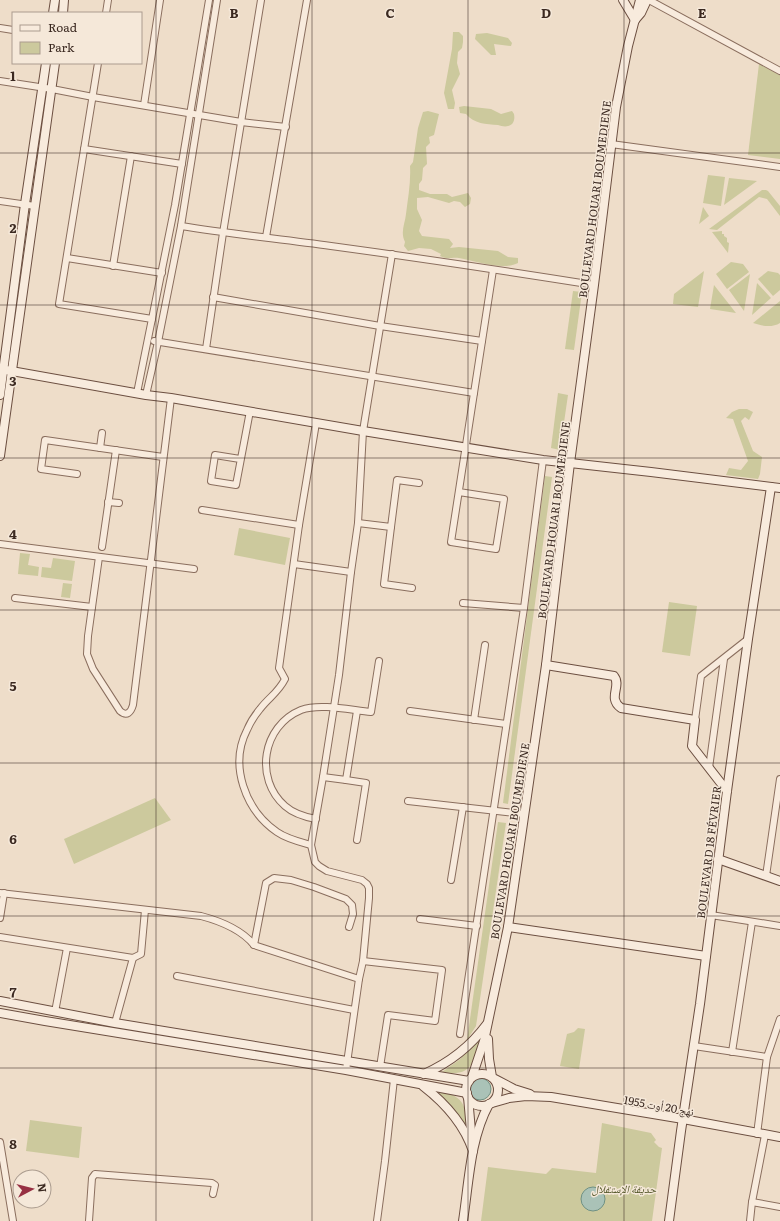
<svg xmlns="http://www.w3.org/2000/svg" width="780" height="1221" viewBox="0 0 780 1221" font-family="Literata,'Noto Naskh Arabic',serif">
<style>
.green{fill:#ccc99d}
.water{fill:#aac2b7;stroke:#709183}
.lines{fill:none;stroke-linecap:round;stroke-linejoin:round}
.street-casing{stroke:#8a6e5e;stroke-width:8}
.secondary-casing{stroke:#6c4f41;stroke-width:10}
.street{stroke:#f8ebdd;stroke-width:6}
.secondary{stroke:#f8ebdd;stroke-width:8}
.grid{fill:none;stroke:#3b2921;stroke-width:1;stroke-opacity:0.55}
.labels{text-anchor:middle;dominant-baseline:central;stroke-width:3;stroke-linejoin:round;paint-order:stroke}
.street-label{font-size:11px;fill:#3b2921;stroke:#f5e8d9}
.park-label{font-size:11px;font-style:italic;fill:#535629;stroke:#f5e8d9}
.grid-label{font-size:13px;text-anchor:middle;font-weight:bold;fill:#3b2921;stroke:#f5e8d9;stroke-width:3;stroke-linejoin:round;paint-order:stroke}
</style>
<rect width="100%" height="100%" fill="#eeddc9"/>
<g class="green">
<polygon points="453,32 459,32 463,36 463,42 462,48 458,52 457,63 460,74 452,90 455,103 454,109 448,109 444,93 452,49"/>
<polygon points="487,33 508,38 512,43 511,46 494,44 496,55 491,55 475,39 476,34"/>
<polygon points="759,64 780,75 780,159 748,155"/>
<path d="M464,106L491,109L501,114L512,111L514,114C515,119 514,125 508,126C505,127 501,126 498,125C486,124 474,124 466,114L460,113L459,107Z"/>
<path d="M428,111L439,114L434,135L429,137L430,143L426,147L427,164L423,168L422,180L419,184V190L430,194H447L452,197L468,193L471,198L470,204L465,207L460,202L454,201L449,203L428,197L417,198V209L422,220L419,231L422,236L449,239L453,244L450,248L459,247L498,251L508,257L518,258V263C502,271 476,261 459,258C451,257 448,260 440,256L441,254L431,249L419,248L408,251L404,246L405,242C400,232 405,224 406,214C408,198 411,182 410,166L413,162L418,128L423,112Z"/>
<polygon points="708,175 725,177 721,206 703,203"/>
<polygon points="729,178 757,181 724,205"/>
<polygon points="762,190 766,190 768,191 780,206 780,216 767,199 759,197 717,230 709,229"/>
<polygon points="703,207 709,216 699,224"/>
<polygon points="722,231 722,234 724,234 724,236 727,238 727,242 729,243 728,253 712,232"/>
<polygon points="731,262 743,264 749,272 727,289 716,274"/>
<polygon points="704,271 698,307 673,304 674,294"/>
<polygon points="768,271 778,273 780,275 780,290 773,296 758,279"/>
<polygon points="750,274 744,311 729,290"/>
<polygon points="757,283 771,298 752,315"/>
<polygon points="714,285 736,313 710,309"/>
<polygon points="573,291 582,292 574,350 565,349"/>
<path d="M780,301V323C772,328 762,326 753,323Z"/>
<polygon points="558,393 568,395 560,450 551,448"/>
<polygon points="739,409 747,409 753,412 749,420 745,417 741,421 753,451 762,457 760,474 758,479 726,475 729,468 741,470 748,461 733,419 726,418 732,412"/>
<polygon points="545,476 552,477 508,804 503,803"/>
<polygon points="239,528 290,538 285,565 234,555"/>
<polygon points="20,553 30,554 28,565 39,567 38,576 18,574"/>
<polygon points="53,558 75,561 72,581 41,577 42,567 51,568"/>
<polygon points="63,583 72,584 70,598 61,597"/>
<polygon points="669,602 697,606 690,656 662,652"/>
<polygon points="155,798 171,820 74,864 64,839"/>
<polygon points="498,822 506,823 476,1026 467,1040"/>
<polygon points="578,1028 585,1029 579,1069 560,1066 567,1034 574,1032"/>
<path d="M479,1041C480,1050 474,1066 464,1071C458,1074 449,1073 442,1072L459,1060Z"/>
<path d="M437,1091C463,1095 466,1104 467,1128Z"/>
<polygon points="30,1120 82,1127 79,1158 26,1151"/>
<polygon points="602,1123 651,1133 656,1140 654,1142 659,1147 662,1148 652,1221 481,1221 488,1167 546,1174 552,1168 596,1173"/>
</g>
<g class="water">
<circle cx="480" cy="1089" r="11"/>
<circle cx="593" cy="1199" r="12"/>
</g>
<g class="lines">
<g class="street-casing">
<g id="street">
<polyline points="649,0 780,71"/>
<polyline points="106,13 108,0"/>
<polyline points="0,28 13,30"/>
<polyline points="98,63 59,304 152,319"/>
<polyline points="0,81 52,89 93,97 241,122 286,127"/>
<polyline points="144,105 160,0"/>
<polyline points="611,144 780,167"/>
<polyline points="84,149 182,164"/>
<polyline points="0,201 35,206"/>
<path d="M181,226C231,234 281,239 331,246C419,258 506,271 594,285"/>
<polyline points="266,237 307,0"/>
<polyline points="67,258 162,273"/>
<polyline points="113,266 131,156"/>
<polyline points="213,297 380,326 482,341"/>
<polyline points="154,341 474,393"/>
<polyline points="206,349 223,233 261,0"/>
<polyline points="137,393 175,205 209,0"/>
<polyline points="146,395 158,342 181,226 217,0"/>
<polyline points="100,448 102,433"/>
<polyline points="240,459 215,455 211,481 236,485 250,411"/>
<polyline points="77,474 41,469 45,440 163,457"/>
<polyline points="459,492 504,499 496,549 451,542 493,270"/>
<polyline points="108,502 119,503"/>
<polyline points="202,510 299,525"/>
<polyline points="358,523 391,527 397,480 419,483"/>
<polyline points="391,527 384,584 412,588"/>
<polyline points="0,544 194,569"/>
<polyline points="102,547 116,450"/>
<path d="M99,557L88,636L87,654L93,669L120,711C127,717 131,712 133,705L171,398"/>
<polyline points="294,564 351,572"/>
<polyline points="15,598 92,607"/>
<polyline points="463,603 524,608"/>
<polyline points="410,711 506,724"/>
<polyline points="474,720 485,645"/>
<polyline points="695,720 701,676 748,639"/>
<polyline points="709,768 724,659"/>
<polyline points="323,777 346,780 357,711"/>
<polyline points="346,780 366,783 357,840"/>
<polyline points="408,801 524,814"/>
<path d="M316,819C305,817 294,814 285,806C254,779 262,726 301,710C320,703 350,710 371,712L379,661"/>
<path d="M311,845C300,842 287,839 277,832C245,810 229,765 247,730C250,723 255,715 260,709C269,697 278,693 285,679L279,668L299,525L316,423"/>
<polyline points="766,876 780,779"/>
<polyline points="451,880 463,807"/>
<path d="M0,893L201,916C220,921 241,929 254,945L359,979L346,1070"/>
<polyline points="711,915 780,926"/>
<polyline points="0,918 4,893"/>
<polyline points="420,919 477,926"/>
<polyline points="0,937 133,958 141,954 145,910"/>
<polyline points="254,945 266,883 274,878 291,880 314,887 346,899 352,905 353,914 349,927"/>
<polyline points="363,961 442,970 435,1021 388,1015 380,1067"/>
<polyline points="177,976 354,1010"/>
<polyline points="359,979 363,961 369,898 369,888 367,884 362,880 327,871 319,866 315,862 311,845 323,777 339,675 351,572 358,523 363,431 392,254"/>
<polyline points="55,1012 67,948"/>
<polyline points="115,1023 133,958"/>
<polyline points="460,1034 524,608 543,460"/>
<polyline points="694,1046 767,1057 780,1019"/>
<polyline points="732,1052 752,922"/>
<polyline points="757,1134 767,1057"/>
<polyline points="0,1142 13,1221"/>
<polyline points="752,1202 780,1207"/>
<polyline points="89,1221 92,1178 95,1174 212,1183 215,1185 213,1194"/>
<polyline points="377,1221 385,1161 394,1079"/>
<polyline points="750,1221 752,1202 765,1135"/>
</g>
</g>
<g class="secondary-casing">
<g id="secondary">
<polyline points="623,0 635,20"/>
<polyline points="53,13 55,0"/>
<polyline points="63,13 64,0"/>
<polyline points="635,20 641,13 647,0"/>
<polyline points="0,369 146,395 171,398 363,431 543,460 651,472 780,488"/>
<polyline points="0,395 25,204 46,63"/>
<polyline points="0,456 55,63"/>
<path d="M546,665L614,676C622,686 607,698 621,708L695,720L692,746L727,791"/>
<polyline points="718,859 780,881"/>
<polyline points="508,927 706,956"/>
<polyline points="0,1001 115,1023 469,1081"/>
<polyline points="0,1013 45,1021 346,1070 467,1093"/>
<polyline points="488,1039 489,1059 492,1077"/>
<circle cx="482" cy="1090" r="16"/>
<path d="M424,1074C449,1063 470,1047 487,1024"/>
<polyline points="472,1077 484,1041 508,927 546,665 570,463 594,285 616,107 628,46 640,0"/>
<polyline points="495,1079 514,1089 530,1094"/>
<path d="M423,1086C445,1103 464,1124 473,1151"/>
<polyline points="468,1097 472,1142"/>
<polyline points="492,1103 509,1098 526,1096 551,1097 683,1119 780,1137"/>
<path d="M463,1221C469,1182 470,1139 489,1104"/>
<polyline points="669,1221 681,1131 700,1004 727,791 748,639 771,487"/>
</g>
</g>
<use href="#street" class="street"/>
<use href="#secondary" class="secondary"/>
</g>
<path class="grid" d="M156,0V1221M312,0V1221M468,0V1221M624,0V1221M0,153H780M0,305H780M0,458H780M0,610H780M0,763H780M0,916H780M0,1068H780"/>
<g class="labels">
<g class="street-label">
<text transform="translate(594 199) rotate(-83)">BOULEVARD HOUARI BOUMEDIENE</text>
<text transform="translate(553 520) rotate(-83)">BOULEVARD HOUARI BOUMEDIENE</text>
<text transform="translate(509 841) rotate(-81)">BOULEVARD HOUARI BOUMEDIENE</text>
<text transform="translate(708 852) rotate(-83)">BOULEVARD 18 FÉVRIER</text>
<text transform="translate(659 1105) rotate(10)">نهج 20 أوت 1955</text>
</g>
<g class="park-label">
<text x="624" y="1188">حديقة الإستقلال</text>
</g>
</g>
<g class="grid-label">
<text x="234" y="18">B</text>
<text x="390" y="18">C</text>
<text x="546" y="18">D</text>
<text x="702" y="18">E</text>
<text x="13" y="81">1</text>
<text x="13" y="233">2</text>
<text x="13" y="386">3</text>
<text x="13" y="539">4</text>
<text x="13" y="691">5</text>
<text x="13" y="844">6</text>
<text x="13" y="997">7</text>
<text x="13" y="1149">8</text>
</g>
<rect x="12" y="12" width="130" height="52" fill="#f5e8d9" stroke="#ab9c8f"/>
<rect x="20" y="25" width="20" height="6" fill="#f8ebdd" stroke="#ab9c8f"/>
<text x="48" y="32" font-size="12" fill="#3b2921">Road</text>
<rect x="20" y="42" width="20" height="12" fill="#ccc99d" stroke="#ab9c8f"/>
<text x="48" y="52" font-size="12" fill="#3b2921">Park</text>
<g transform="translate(32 1189) rotate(83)"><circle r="19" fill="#f5e8d9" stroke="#ab9c8f"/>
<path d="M0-3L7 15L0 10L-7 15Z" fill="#973043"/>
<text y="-6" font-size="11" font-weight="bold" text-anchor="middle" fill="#3b2921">N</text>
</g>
</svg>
